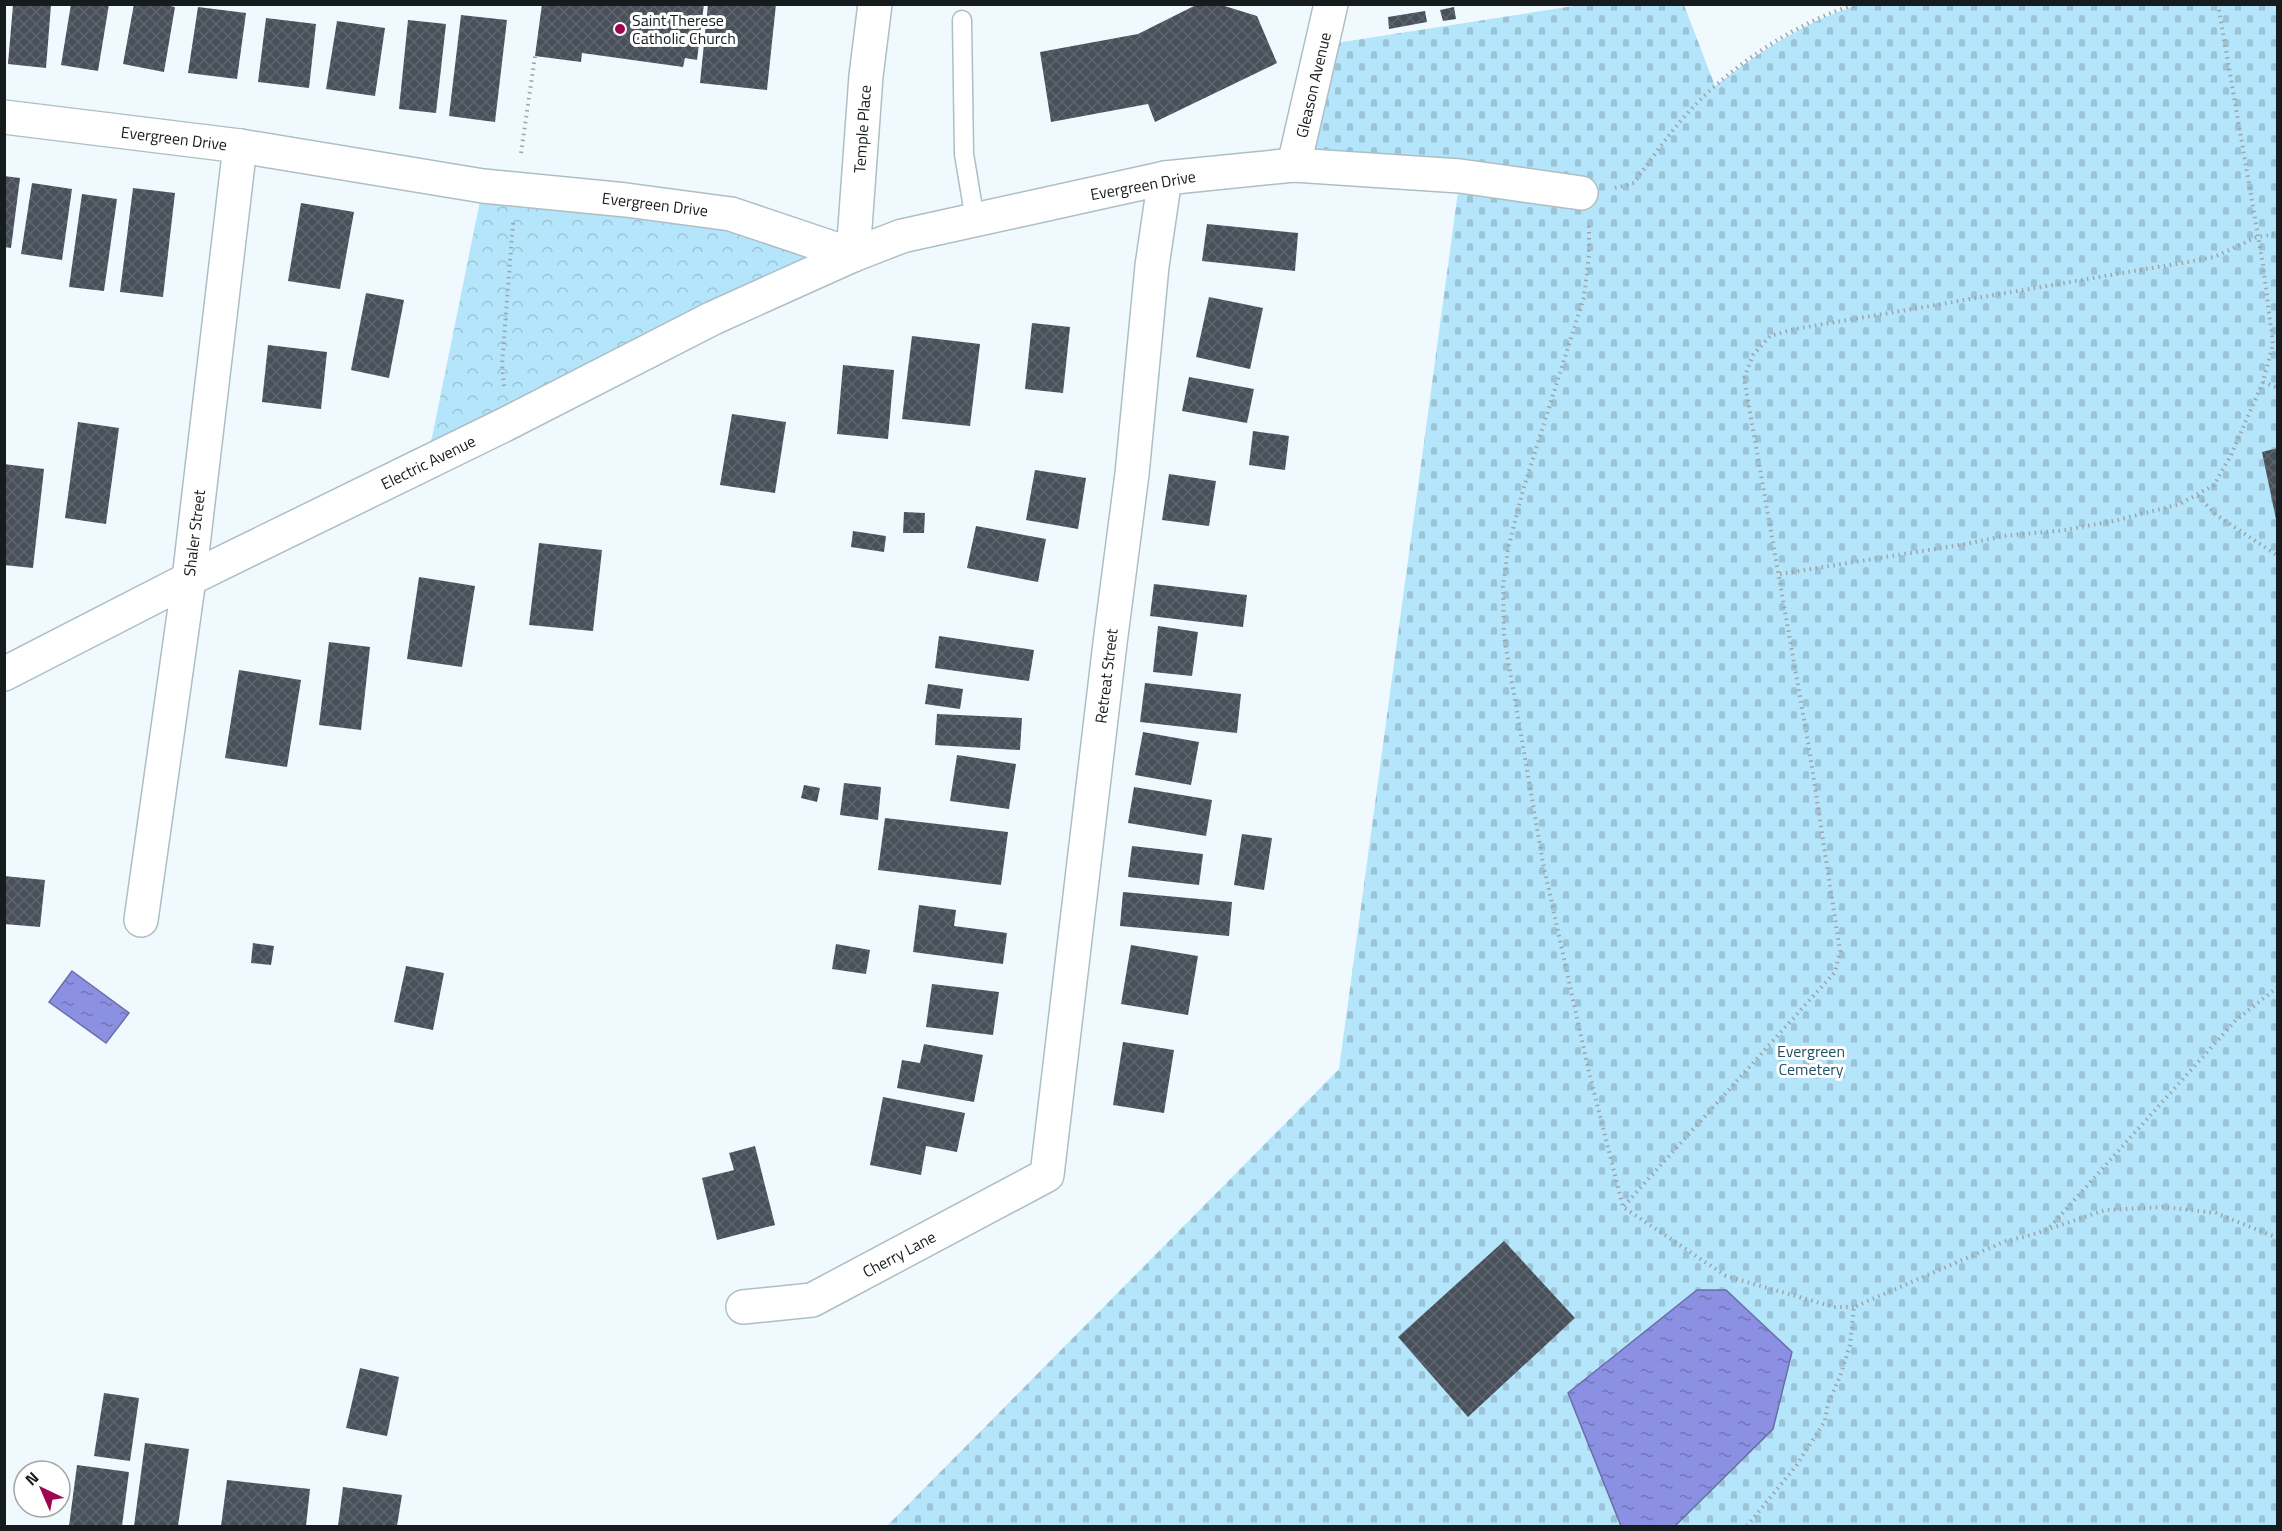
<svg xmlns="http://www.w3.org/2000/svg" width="2282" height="1531" viewBox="0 0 2282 1531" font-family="'Titillium Web',sans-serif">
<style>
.cemetery{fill:url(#cemetery-stones)}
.park{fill:url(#park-crowns)}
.water{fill:url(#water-ripples);stroke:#696da8;stroke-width:1.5}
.building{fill:url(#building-cross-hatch)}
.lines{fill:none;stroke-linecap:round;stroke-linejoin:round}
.service-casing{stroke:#aebec5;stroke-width:21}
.minor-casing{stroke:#aebec5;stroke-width:36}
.path{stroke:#9da5a8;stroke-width:4;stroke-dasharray:1.5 4.5;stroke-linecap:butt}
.service{stroke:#fff;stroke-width:18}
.minor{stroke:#fff;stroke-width:33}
.poi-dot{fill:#9e074f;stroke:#fff;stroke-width:2}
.labels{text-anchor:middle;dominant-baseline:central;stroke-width:6;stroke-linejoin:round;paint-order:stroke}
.poi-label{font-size:16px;fill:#161c1e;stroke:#fff;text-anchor:start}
.street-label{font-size:16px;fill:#161c1e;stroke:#fff}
.park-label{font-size:16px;fill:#225265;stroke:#fff}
</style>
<defs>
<pattern id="cemetery-stones" width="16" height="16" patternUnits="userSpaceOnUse" patternTransform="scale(1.5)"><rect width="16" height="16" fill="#b4e5fa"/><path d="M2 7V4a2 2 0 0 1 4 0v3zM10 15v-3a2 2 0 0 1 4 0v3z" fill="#9ac4d6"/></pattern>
<pattern id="park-crowns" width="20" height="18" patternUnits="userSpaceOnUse" patternTransform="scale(1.5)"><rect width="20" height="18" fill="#b4e5fa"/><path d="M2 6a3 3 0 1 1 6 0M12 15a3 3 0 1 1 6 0" fill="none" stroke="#9ac4d6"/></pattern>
<pattern id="water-ripples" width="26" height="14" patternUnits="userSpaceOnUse" patternTransform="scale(1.5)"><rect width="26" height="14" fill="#8c90e3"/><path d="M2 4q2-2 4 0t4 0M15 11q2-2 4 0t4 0" fill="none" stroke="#7175b7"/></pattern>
<pattern id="building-cross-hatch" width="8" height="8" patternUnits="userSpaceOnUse" patternTransform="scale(1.5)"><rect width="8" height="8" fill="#48505a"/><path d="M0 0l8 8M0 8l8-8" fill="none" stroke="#5f656e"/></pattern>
</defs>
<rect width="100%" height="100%" fill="#f0fafe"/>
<path class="cemetery" d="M1580,5H1684L1715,86C1762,50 1801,24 1857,5H2277V1526H887L1339,1069L1460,177L1294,165L1323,45Z"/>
<polygon class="park" points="483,186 626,200 853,255 427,462"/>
<g class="water">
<polygon points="72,971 129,1013 106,1043 49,1002"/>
<polygon points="1697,1290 1726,1290 1792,1352 1773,1429 1675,1526 1621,1526 1568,1393"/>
</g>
<g class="building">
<polygon points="71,4 109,4 98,71 61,65"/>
<polygon points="134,4 160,4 175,7 164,72 123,64"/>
<polygon points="542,4 704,4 697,60 685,58 683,67 582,53 581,62 535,56"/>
<polygon points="708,4 776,4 767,90 700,83"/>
<polygon points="1198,4 1218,4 1257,16 1277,63 1155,122 1148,104 1051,122 1040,52 1138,34"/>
<polygon points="13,5 51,5 46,68 8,64"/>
<polygon points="198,7 246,13 237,79 188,73"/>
<polygon points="1454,7 1456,19 1443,21 1440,10"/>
<polygon points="1425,11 1427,22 1389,29 1388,17"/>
<polygon points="461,15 507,20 495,122 449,116"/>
<polygon points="266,18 316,24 309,88 258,82"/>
<polygon points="408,20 446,24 436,113 399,109"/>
<polygon points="337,21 385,28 375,96 326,89"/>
<polygon points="4,176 20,178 11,248 4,247"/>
<polygon points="32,183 72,189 62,260 21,254"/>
<polygon points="133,188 175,193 163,297 120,292"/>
<polygon points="82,194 117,199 104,291 69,287"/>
<polygon points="301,203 354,212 340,289 288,281"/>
<polygon points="1207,224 1298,233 1295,271 1202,261"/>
<polygon points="366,293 404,300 389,378 351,370"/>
<polygon points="1209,297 1263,308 1250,369 1196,357"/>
<polygon points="1032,323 1070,327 1063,393 1025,389"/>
<polygon points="912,336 980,344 970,426 902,419"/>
<polygon points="268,345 327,352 321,409 262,402"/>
<polygon points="843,365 894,370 888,439 837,434"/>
<polygon points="1189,377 1254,389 1247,423 1182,411"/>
<polygon points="732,414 786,422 775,493 720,485"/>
<polygon points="78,422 119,428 106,524 65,518"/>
<polygon points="1253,431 1289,436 1285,470 1249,465"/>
<polygon points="2278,448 2278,519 2276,519 2262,452"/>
<polygon points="4,464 44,469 33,568 4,565"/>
<polygon points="1035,470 1086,478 1078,529 1026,520"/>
<polygon points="1169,474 1216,481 1209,526 1162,520"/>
<polygon points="904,512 925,513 924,533 903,533"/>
<polygon points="976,526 1046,539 1038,582 967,568"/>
<polygon points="853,531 886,536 884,552 851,547"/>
<polygon points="539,543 602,550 593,631 529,625"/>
<polygon points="419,577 475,586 462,667 407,659"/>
<polygon points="1154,584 1247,595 1243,627 1150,616"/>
<polygon points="1158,626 1198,632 1192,676 1153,672"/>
<polygon points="939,636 1034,650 1029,681 935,668"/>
<polygon points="329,642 370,647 361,730 319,725"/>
<polygon points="239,670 301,680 287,767 225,758"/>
<polygon points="1145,683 1241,694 1237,733 1140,722"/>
<polygon points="928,684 963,689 960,709 925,704"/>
<polygon points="937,714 1022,718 1020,750 935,745"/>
<polygon points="1143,732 1199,742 1191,785 1135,775"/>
<polygon points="957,755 1016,764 1009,809 950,801"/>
<polygon points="844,783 881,787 878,820 840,815"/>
<polygon points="804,785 820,788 817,802 801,798"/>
<polygon points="1134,787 1212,800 1206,836 1128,823"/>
<polygon points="885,818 1008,832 1001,885 878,870"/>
<polygon points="1242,834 1272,838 1264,890 1234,885"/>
<polygon points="1132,846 1203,854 1199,885 1128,877"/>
<polygon points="4,876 45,880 40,927 4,924"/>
<polygon points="1123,892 1232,902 1229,936 1120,926"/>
<polygon points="919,905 956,910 954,926 1007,933 1003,964 913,952"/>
<polygon points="253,943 274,946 271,965 251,963"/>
<polygon points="836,944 870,950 866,974 832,969"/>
<polygon points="1131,945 1198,956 1188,1015 1121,1004"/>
<polygon points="406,966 444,973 433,1030 394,1022"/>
<polygon points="932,984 999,992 993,1035 926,1027"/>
<polygon points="1123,1042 1174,1050 1164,1113 1113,1105"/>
<polygon points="924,1044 983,1055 974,1102 897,1088 902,1060 920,1063"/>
<polygon points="883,1097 965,1113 957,1152 926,1146 921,1175 870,1165"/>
<polygon points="755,1146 775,1225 717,1240 702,1178 734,1170 729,1153"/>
<polygon points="1504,1241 1575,1318 1468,1417 1398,1337"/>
<polygon points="360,1368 399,1377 387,1436 346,1428"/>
<polygon points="104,1393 139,1398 130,1461 94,1456"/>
<polygon points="145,1443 189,1449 178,1526 134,1526"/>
<polygon points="77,1465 129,1472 122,1526 69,1526"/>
<polygon points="227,1480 310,1489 306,1526 221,1526"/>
<polygon points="343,1487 402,1495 397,1526 338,1526"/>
</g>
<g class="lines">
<g class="service-casing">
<polyline id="service" points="962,20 964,154 975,220"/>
</g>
<g class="minor-casing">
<g id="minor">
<polyline points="4,117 240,146 483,186 626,200 731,214 853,255"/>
<polyline points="1294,165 1331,4"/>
<polyline points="853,255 866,76 875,4"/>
<polyline points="4,674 189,579 506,424 713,318 853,255 902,236 1165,178 1294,165 1460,176 1581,193"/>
<polyline points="141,920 189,579 240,146"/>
<polyline points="743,1307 812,1300 1047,1175 1110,643 1132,474 1152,266 1165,178"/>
</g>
</g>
<g class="path">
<polyline points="521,153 535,56"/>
<path d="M1615,188L1634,183C1654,155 1675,125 1700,100C1741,59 1802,20 1857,4"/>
<polyline points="1589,226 1589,255 1584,297 1523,490 1508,549 1503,587 1504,636 1543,863 1588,1068 1623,1207 1726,1276 1834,1307 1854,1307"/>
<polyline points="2263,382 2278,388"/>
<polyline points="504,386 502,365 513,223"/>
<polyline points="2198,496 2215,514 2278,556"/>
<polyline points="1780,574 1966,544 2004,536 2065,530 2118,520 2180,504 2214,485 2231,455 2263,382 2273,344 2263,265 2218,4"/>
<polyline points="1624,1206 1835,972 1840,951 1809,748 1744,378 1753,355 1770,336 1795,329 2193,261 2214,257 2257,237 2278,234"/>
<polyline points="2050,1227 2236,1020 2278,987"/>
<polyline points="1747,1526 1796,1466 1825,1421 1828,1403 1840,1377 1850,1345 1854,1307 2006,1241 2028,1236 2105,1210 2164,1207 2216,1213 2278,1238"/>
</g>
<use href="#service" class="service"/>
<use href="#minor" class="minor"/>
</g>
<circle class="poi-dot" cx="620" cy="29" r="6"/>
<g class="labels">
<g class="poi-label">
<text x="632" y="20">Saint Therese<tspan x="632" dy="18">Catholic Church</tspan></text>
</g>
<g class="street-label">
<text transform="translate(1313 85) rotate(-77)">Gleason Avenue</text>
<text transform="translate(862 129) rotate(-86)">Temple Place</text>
<text transform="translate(174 138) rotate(7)">Evergreen Drive</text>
<text transform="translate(1143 185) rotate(-10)">Evergreen Drive</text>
<text transform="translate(655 204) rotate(7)">Evergreen Drive</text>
<text transform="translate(428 462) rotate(-26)">Electric Avenue</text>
<text transform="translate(194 533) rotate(-83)">Shaler Street</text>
<text transform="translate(1106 676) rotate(-83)">Retreat Street</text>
<text transform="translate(899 1254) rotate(-28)">Cherry Lane</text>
</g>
<g class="park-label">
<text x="1811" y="1051">Evergreen<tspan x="1811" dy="18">Cemetery</tspan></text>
</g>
</g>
<rect width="2282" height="1531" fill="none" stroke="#161c1e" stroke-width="12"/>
<g transform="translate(42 1489) rotate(316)"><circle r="28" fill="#ffffff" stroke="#a2a4a5" stroke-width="1.5"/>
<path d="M0-4.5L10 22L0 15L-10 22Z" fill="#9e074f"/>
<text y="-9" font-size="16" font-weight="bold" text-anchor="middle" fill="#161c1e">N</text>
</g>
</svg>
